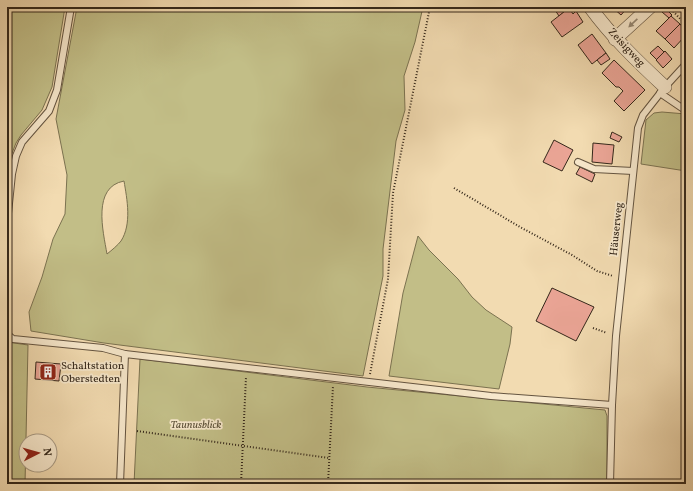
<svg xmlns="http://www.w3.org/2000/svg" width="693" height="491" viewBox="0 0 693 491" font-family="Vollkorn,serif">
<style>
.green{fill:#c2be87;stroke:#7b7250;fill-rule:evenodd}
.building{fill:#eba596;stroke:#34271a}
.lines{fill:none;stroke-linecap:round;stroke-linejoin:round}
.service-casing{stroke:#645440;stroke-width:8}
.minor-casing{stroke:#645440;stroke-width:14}
.path{stroke:#34271a;stroke-width:2;stroke-dasharray:1 2;stroke-linecap:butt}
.service{stroke:#f7e8cc;stroke-width:6}
.minor{stroke:#f7e8cc;stroke-width:13}
.oneway{fill:#968873}
.labels{text-anchor:middle;dominant-baseline:central;stroke-width:3.5;stroke-linejoin:round;paint-order:stroke}
.street-label{font-size:11px;fill:#34271a;stroke:#f7e8cc}
.poi-label{font-size:11px;fill:#34271a;stroke:#f7e8cc;text-anchor:start}
.park-label{font-size:11px;font-style:italic;fill:#584d35;stroke:#f7e8cc}
</style>
<rect width="100%" height="100%" fill="#f2dbb1"/>
<filter id="stains"><feTurbulence type="fractalNoise" baseFrequency=".005" numOctaves="4"/><feColorMatrix values="0 0 0 0 .2 0 0 0 0 .09 0 0 0 0 .02 0 0 0 .5 -.17"/></filter>
<radialGradient id="worn" r=".72"><stop offset=".6" stop-color="#630" stop-opacity="0"/><stop offset="1" stop-color="#630" stop-opacity=".3"/></radialGradient>
<g class="green">
<polygon points="7,7 65,7 52,87 42,110 21,135 16,143 9,161 7,174"/>
<path d="M77,7H423L415,42L404,76L405,110L396,141L383,249V276L363,376L104,343L31,331L29,312L42,277L53,239L65,214L67,175L56,119ZM124,181C127,199 132,224 121,241C118,245 112,250 107,254C103,231 92,187 124,181Z"/>
<polygon points="662,112 686,114 686,171 641,164 646,120 654,113"/>
<polygon points="418,236 429,250 458,279 472,297 486,310 512,327 510,344 499,389 389,376 403,293"/>
<polygon points="7,342 28,345 25,484 7,484"/>
<polygon points="140,359 367,387 605,410 607,416 607,484 134,484"/>
</g>
<g class="building">
<polygon points="553,7 570,7 559,16"/>
<polygon points="612,7 628,7 621,15"/>
<polygon points="569,8 573,14 576,11 583,22 562,37 551,22"/>
<polygon points="665,8 672,15 669,18 662,12"/>
<polygon points="671,16 680,24 665,39 656,31"/>
<polygon points="680,24 686,31 686,35 674,48 665,39"/>
<polygon points="592,34 606,53 592,64 578,45"/>
<polygon points="658,46 664,52 657,60 650,53"/>
<polygon points="665,51 672,59 663,68 656,60"/>
<polygon points="606,53 610,59 601,65 597,60"/>
<polygon points="614,60 645,90 624,111 614,101 623,91 619,87 616,87 602,73"/>
<polygon points="612,132 622,137 619,142 610,138"/>
<polygon points="554,140 573,150 562,171 543,162"/>
<polygon points="593,143 614,145 612,164 592,162"/>
<polygon points="580,167 595,174 592,182 576,174"/>
<polygon points="552,288 594,307 576,341 536,321"/>
<polygon points="36,362 61,364 59,381 35,379"/>
</g>
<g class="lines">
<g class="service-casing">
<g id="service">
<polyline points="660,93 682,108 686,109"/>
<polyline points="578,162 594,169 633,171"/>
<polyline points="7,223 12,174 16,156 22,142 49,111 57,90 71,7"/>
<polyline points="7,334 13,339 103,348 125,354"/>
<polyline points="120,484 125,354 491,396 612,405"/>
<polyline points="610,484 612,405 616,336 638,128 643,115 665,87 686,64"/>
</g>
</g>
<g class="minor-casing">
<g id="minor">
<path d="M590,7C612,37 638,62 665,87"/>
<polyline points="615,39 650,7"/>
</g>
</g>
<g class="path">
<polyline points="669,7 686,25"/>
<polyline points="454,188 520,227 572,255 597,271 613,276"/>
<polyline points="593,328 607,333"/>
<polyline points="370,374 388,279 393,193 430,7"/>
<polyline points="137,431 329,458"/>
<polyline points="241,484 246,377"/>
<polyline points="328,484 333,386"/>
</g>
<use href="#service" class="service"/>
<use href="#minor" class="minor"/>
</g>
<defs><path id="oneway-solid" d="M-6-.8H1V-3.2L6.5 0L1 3.2V.8H-6Z"/></defs>
<use class="oneway" href="#oneway-solid" transform="translate(633 23) rotate(137)"/>
<defs>
<g id="building-square" transform="scale(0.9)"><rect x="-9" y="-9" width="18" height="18" rx="4" fill="#8f2418" stroke="#f7e8cc"/><path d="M-4-6H4V6H1V3H-1V6H-4ZM-2.5-4.3h1.7v1.8h-1.7ZM.8-4.3h1.7v1.8H.8ZM-2.5-1h1.7V.8h-1.7ZM.8-1h1.7V.8H.8Z" fill="#fff"/></g>
</defs>
<g fill-rule="evenodd">
<use href="#building-square" x="48" y="372"/>
</g>
<g class="labels">
<g class="street-label">
<text transform="translate(626 48) rotate(47)">Zeisigweg</text>
<text transform="translate(617 229) rotate(-84)">Häuserweg</text>
</g>
<g class="poi-label">
<text x="61" y="366">Schaltstation<tspan x="61" dy="13">Oberstedten</tspan></text>
</g>
<g class="park-label">
<text x="196" y="425">Taunusblick</text>
</g>
</g>
<rect width="693" height="491" fill="none" stroke="#f2dbb1" stroke-width="24"/>
<rect x="8" y="8" width="677" height="475" fill="none" stroke="#34271a" stroke-width="2"/>
<rect x="12" y="12" width="669" height="467" fill="none" stroke="#34271a"/>
<g transform="translate(38 453) rotate(84)"><circle r="19" fill="#f7e8cc" stroke="#a99b85"/>
<path d="M0-3L7 15L0 10L-7 15Z" fill="#8f2418"/>
<text y="-6" font-size="11" font-weight="bold" text-anchor="middle" fill="#34271a">N</text>
</g>
<rect width="100%" height="100%" filter="url(#stains)"/>
<rect width="100%" height="100%" fill="url(#worn)"/>
</svg>
